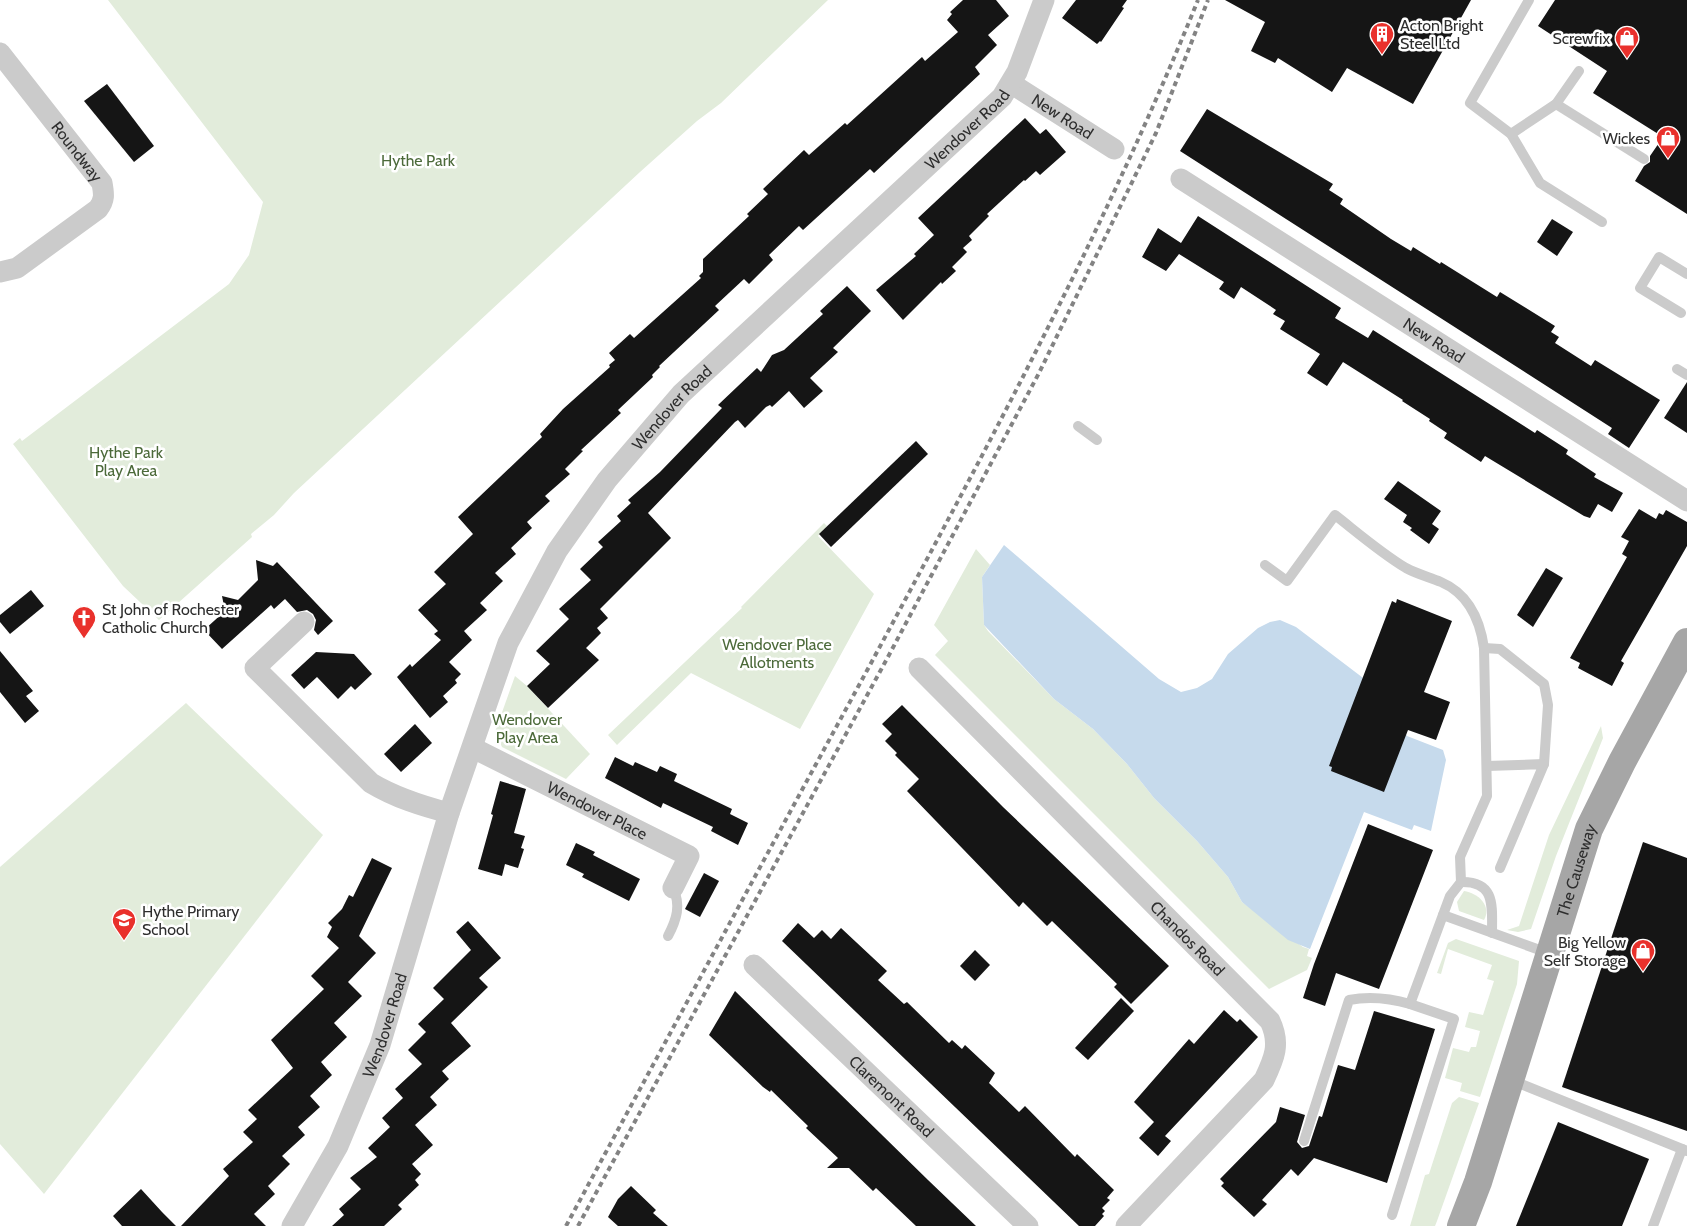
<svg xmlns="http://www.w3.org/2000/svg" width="1687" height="1226" viewBox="0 0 1687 1226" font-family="Cabin,sans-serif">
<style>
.green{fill:#e2ecdb}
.water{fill:#c6daec}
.building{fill:#151515}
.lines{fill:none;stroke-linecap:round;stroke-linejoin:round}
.service{stroke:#cbcbcb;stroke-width:10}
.minor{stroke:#cbcbcb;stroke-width:21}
.primary{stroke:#a6a6a6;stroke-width:28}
.rail{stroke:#838383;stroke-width:4;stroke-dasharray:5 4;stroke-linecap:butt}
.labels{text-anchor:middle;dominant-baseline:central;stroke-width:5;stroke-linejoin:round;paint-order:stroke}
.poi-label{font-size:16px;fill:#2e2e2e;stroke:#fff;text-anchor:start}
.street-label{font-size:16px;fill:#2e2e2e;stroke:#fff}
.park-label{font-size:16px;fill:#4c6a3a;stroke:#fff}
</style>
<rect width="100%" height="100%" fill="#fff"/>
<g class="green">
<polygon points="108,0 828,0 721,103 697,121 640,172 294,493 274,515 251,534 252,537 159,620 123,586 13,444 20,438 22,441 229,284 249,255 263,202"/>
<polygon points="824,523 827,526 818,536 874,594 800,729 691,673 617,745 608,735 742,608 741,607"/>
<polygon points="976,549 990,565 982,577 984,625 988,631 1054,699 1093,729 1127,764 1154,798 1197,841 1228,877 1242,902 1303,947 1309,949 1307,956 1312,958 1307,970 1269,989 935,655 948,641 934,625"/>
<polygon points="515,676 527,686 590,754 566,779 502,747 495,732"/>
<polygon points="186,703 323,835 44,1194 0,1144 0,867"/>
<polygon points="1601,726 1603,738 1556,856 1531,929 1518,932 1507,930 1519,926 1549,835"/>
<path d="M1464,891C1478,893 1492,906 1484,920L1459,911L1457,902Z"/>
<polygon points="1456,939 1519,961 1517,984 1480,1097 1460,1091 1462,1083 1445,1078 1453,1048 1469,1052 1471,1047 1476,1047 1480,1031 1465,1027 1469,1012 1483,1015 1494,981 1487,979 1492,965 1448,949 1441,974 1437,973 1448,943"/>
<polygon points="1459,1097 1479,1103 1437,1221 1435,1226 1410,1226 1425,1175 1429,1174 1452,1103"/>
</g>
<polygon class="water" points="1004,545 1159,679 1181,692 1197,688 1212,679 1228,654 1258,628 1270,622 1280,620 1296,627 1375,687 1407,736 1443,750 1446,760 1431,831 1414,825 1412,830 1364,812 1310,949 1288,940 1242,902 1228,877 1197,841 1154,798 1127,764 1093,729 1054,699 984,625 982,577"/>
<g class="building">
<polygon points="963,0 996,0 1009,16 988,35 997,45 975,67 980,74 874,173 870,169 803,230 799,226 769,255 773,260 749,284 744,279 715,306 719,310 659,366 660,367 652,375 653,377 618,410 621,413 581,450 583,451 565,469 570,474 545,496 550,501 527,522 532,528 511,548 516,554 495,573 503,581 480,603 487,610 464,631 472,640 449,662 461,674 455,680 457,683 443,696 448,702 430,718 397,677 410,664 412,667 441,640 434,634 438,631 418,610 446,584 434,572 473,534 458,517 542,437 540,434 563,409 610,367 609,365 615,360 609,353 630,334 634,338 701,278 699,276 703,272 703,259 749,216 747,214 768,194 763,189 804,150 809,155 845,123 847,125 922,57 925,61 958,32 947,20 952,14 950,12"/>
<polygon points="1076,0 1127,0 1122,7 1124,8 1101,42 1100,41 1097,44 1062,18"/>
<polygon points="1225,0 1471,0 1413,104 1347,68 1332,92 1278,58 1275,63 1251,51 1265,22"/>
<polygon points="1555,0 1687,0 1687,214 1635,181 1644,166 1650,162 1650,156 1663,137 1593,93 1607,71 1538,26"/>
<polygon points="107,84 154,146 134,162 84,101"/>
<polygon points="1207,109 1333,184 1329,190 1343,199 1340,204 1391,239 1411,251 1413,247 1440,264 1441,262 1497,297 1500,292 1555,326 1551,332 1559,337 1555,343 1591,366 1595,360 1660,400 1629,448 1608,434 1612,428 1180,151"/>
<polygon points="1025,118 1040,134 1046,129 1066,152 1040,175 1036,171 1025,181 1024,180 987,214 989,216 969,236 972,240 963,248 967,252 952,267 956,271 942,284 941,282 903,320 876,290 916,256 914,254 934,235 918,218"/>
<polygon points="1198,216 1341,308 1335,318 1368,338 1373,330 1535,433 1537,430 1568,450 1566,454 1596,474 1594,477 1623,493 1612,512 1598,504 1590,518 1584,516 1485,456 1481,462 1444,438 1447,433 1429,421 1430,419 1402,401 1403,400 1343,362 1327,386 1307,373 1320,354 1280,329 1285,321 1273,314 1276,310 1241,287 1234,299 1219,289 1224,282 1179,254 1166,271 1142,257 1158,228 1181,243"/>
<polygon points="1552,219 1573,232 1557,256 1537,242"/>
<polygon points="847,286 871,311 833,348 838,352 810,378 823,391 804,408 789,391 772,407 770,405 766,407 745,428 738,420 735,422 648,513 671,538 600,609 608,618 597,628 601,633 586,648 599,660 548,708 527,686 550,664 536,651 569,619 559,609 591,580 580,569 603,547 598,542 621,521 617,516 631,503 628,500 660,472 722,408 718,405 757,368 761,372 772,355 784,350 823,314 820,311"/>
<polygon points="1687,382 1687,433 1664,418"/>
<polygon points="916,441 928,454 831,547 819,534"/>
<polygon points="1398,481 1441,511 1432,524 1439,529 1429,544 1410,530 1412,528 1403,522 1407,515 1384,499"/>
<polygon points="1639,509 1656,519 1659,513 1663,515 1666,510 1687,522 1687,546 1621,661 1624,663 1612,686 1578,668 1580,663 1570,658 1627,557 1622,554 1629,541 1621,537"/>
<polygon points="256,560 273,566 277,562 333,621 318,635 314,630 316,620 313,614 307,610 297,612 285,599 274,609 271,605 222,649 204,630 225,611 222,596 238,600 258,580"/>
<polygon points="1546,568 1563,578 1533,627 1517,615"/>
<polygon points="31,590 44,606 10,634 0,622 0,615"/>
<polygon points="1397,599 1452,621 1424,692 1450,702 1436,740 1408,730 1384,792 1331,771 1332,767 1329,766 1392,601 1396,603"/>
<polygon points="0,651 33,691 26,696 39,711 25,723 0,692"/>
<polygon points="316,652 354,654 372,674 355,690 351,686 338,699 317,677 304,689 291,675"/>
<polygon points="902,705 1003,807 1169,966 1131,1004 1114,987 1117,984 1052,921 1047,926 1023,902 1019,907 907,791 919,779 895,755 897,753 885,741 892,734 882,724"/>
<polygon points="415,724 432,743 401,772 384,754"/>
<polygon points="615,757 633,766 635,762 657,772 660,766 677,774 674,781 732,809 730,814 748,823 738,845 711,831 713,827 663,803 661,808 605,778"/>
<polygon points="500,781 526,789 514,833 525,836 521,848 524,849 518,868 505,864 502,876 478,869 493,815 491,814"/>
<polygon points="1368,824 1433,850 1379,989 1336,973 1325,1006 1303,998 1314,964"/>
<polygon points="1643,842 1687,858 1687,1131 1562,1087"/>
<polygon points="576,843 595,852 593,855 640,879 629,901 582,877 584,874 566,865"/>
<polygon points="372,858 392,868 359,936 376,953 348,982 362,996 334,1023 347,1037 321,1062 332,1075 310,1096 320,1107 298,1127 305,1135 282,1156 290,1164 268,1186 275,1194 254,1214 266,1226 181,1226 229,1176 223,1169 253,1142 243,1132 257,1119 248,1110 293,1068 271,1040 324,989 311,976 339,948 327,937 332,927 328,923 342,909 349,895 353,897"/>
<polygon points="704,873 719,881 700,917 685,909"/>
<polygon points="468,921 501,958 479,978 488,987 451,1023 471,1046 442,1071 449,1079 430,1097 437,1105 415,1125 433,1145 412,1164 421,1174 415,1180 419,1185 398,1205 402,1209 384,1226 332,1226 344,1215 339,1209 361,1189 350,1178 377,1157 368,1148 390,1127 382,1118 403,1098 395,1089 422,1064 408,1050 426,1032 418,1024 444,999 433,988 471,950 456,932"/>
<polygon points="798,923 814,938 822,930 831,939 841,928 887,971 878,980 904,1004 907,1002 949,1043 952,1040 962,1049 965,1045 995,1073 989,1083 1019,1112 1025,1106 1075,1157 1077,1154 1114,1190 1107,1198 1110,1200 1102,1208 1105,1211 1102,1214 1104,1216 1095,1226 1079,1226 782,941"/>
<polygon points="975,950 990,965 975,981 960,966"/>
<polygon points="735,991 928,1180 976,1226 916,1226 876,1188 873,1191 849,1168 827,1168 838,1158 806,1128 808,1126 771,1090 770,1092 763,1087 709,1035"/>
<polygon points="1121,998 1134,1011 1088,1060 1075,1048"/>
<polygon points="1224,1010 1237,1022 1240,1019 1258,1037 1165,1136 1171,1141 1158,1156 1139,1138 1154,1122 1134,1102 1189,1039 1194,1044"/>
<polygon points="1374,1011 1435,1029 1387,1183 1314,1158 1298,1176 1291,1169 1262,1200 1267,1204 1254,1217 1221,1186 1224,1183 1220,1179 1276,1122 1280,1107 1305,1115 1297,1142 1302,1148 1309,1146 1319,1116 1322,1117 1338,1065 1355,1070"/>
<polygon points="1558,1122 1649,1159 1622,1226 1516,1226"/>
<polygon points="631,1186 656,1210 653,1213 668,1226 618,1226 608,1217 618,1199"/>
<polygon points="141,1189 162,1212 176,1226 122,1226 113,1216"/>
</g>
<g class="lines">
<g class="service">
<polyline points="1529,0 1470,103 1511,134 1540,183 1602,222"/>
<polyline points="1556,104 1644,159"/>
<polyline points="1511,134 1556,104 1579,71"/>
<polyline points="1681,313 1640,288 1659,257 1687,274"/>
<polyline points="1677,369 1687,375"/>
<polyline points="1078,426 1097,440"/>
<path d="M1265,565L1287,581L1335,515C1358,533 1381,553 1406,568C1417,574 1429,577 1441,582C1469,594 1480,620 1484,648L1487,796L1460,857L1461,882L1450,896L1410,1004C1389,998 1370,996 1349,1000L1304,1141"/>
<polyline points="1484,648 1500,649 1544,684 1548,705 1544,764"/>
<polyline points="1487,766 1544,764 1500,868"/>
<path d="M1461,882C1496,881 1492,907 1492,933"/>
<polyline points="1443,915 1548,953"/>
<path d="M668,936C677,919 681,905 673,888"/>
<polyline points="1511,1080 1687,1151"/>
<polyline points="1392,1215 1454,1019 1410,1004"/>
<polyline points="1653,1226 1682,1149"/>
</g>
<g class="minor">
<path id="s1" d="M0,53L102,183C104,194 105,200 98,209L17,268L0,272"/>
<path id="s2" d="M1012,84L1114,149"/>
<path id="s3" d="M1181,179L1687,501"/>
<path d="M304,622L255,668L371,783C396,798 422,806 449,813"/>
<path id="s4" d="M919,668L1270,1021C1281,1044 1274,1059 1264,1080L1126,1226"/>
<path id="s5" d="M473,748L689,856L673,888"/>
<path id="s6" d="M754,965L1028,1226"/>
<path id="s7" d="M292,1226L338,1146L380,1045L449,813L508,643L557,551L607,480L681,394L1002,97L1017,72L1044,0"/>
</g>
<path class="primary" id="s8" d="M1461,1226L1478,1182L1589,829L1622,762L1687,642"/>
<g class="rail">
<path d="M566,1226C667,1039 768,852 870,665C988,446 1104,232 1198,0"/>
<polyline points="578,1226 889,655 1039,373 1156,133 1208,0"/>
</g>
</g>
<defs>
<g id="building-pin" transform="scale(1.25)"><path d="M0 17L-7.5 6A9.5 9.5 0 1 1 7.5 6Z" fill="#e9312c" stroke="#fff"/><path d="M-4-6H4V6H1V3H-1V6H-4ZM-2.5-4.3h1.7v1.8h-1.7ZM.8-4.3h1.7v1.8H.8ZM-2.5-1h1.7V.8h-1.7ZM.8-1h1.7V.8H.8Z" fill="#fff"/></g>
<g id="shop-pin" transform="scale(1.25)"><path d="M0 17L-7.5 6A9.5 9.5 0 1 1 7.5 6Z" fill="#e9312c" stroke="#fff"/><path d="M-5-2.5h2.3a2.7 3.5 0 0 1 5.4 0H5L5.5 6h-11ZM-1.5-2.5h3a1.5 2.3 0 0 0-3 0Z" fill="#fff"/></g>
<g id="church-pin" transform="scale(1.25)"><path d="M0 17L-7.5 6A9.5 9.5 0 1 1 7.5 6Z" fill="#e9312c" stroke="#fff"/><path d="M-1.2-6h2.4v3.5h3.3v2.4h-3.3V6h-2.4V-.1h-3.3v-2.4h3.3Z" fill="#fff"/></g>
<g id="school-pin" transform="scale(1.25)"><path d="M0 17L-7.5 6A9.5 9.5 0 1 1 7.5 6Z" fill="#e9312c" stroke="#fff"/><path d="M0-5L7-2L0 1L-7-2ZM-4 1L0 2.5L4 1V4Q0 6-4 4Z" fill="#fff"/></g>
</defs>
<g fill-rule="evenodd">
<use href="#building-pin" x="1382" y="34"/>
<use href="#shop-pin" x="1627" y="38"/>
<use href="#shop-pin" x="1668" y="138"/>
<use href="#church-pin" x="84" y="618"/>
<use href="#school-pin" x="124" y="920"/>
<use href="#shop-pin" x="1643" y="951"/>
</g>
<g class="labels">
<g class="poi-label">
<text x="1400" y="25">Acton Bright<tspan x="1400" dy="18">Steel Ltd</tspan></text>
<text x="1610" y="38" text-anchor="end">Screwfix</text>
<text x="1650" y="138" text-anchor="end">Wickes</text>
<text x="102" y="609">St John of Rochester<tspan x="102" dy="18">Catholic Church</tspan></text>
<text x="142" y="911">Hythe Primary<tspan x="142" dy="18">School</tspan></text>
<text x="1626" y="942" text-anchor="end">Big Yellow<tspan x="1626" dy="18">Self Storage</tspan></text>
</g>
<g class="street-label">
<text stroke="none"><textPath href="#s2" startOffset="60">New Road</textPath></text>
<text stroke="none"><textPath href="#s7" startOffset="1318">Wendover Road</textPath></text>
<text stroke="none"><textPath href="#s1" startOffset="125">Roundway</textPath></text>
<text stroke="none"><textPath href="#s3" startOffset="300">New Road</textPath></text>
<text stroke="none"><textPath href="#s7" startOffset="912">Wendover Road</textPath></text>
<text stroke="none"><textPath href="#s5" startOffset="139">Wendover Place</textPath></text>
<text stroke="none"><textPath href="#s8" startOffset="374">The Causeway</textPath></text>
<text stroke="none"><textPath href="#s4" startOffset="381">Chandos Road</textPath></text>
<text stroke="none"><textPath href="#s7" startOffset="222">Wendover Road</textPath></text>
<text stroke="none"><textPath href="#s6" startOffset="190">Claremont Road</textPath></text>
</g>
<g class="park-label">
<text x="418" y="160">Hythe Park</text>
<text x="126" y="452">Hythe Park<tspan x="126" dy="18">Play Area</tspan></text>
<text x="777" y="644">Wendover Place<tspan x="777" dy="18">Allotments</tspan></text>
<text x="527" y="719">Wendover<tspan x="527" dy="18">Play Area</tspan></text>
</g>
</g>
</svg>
